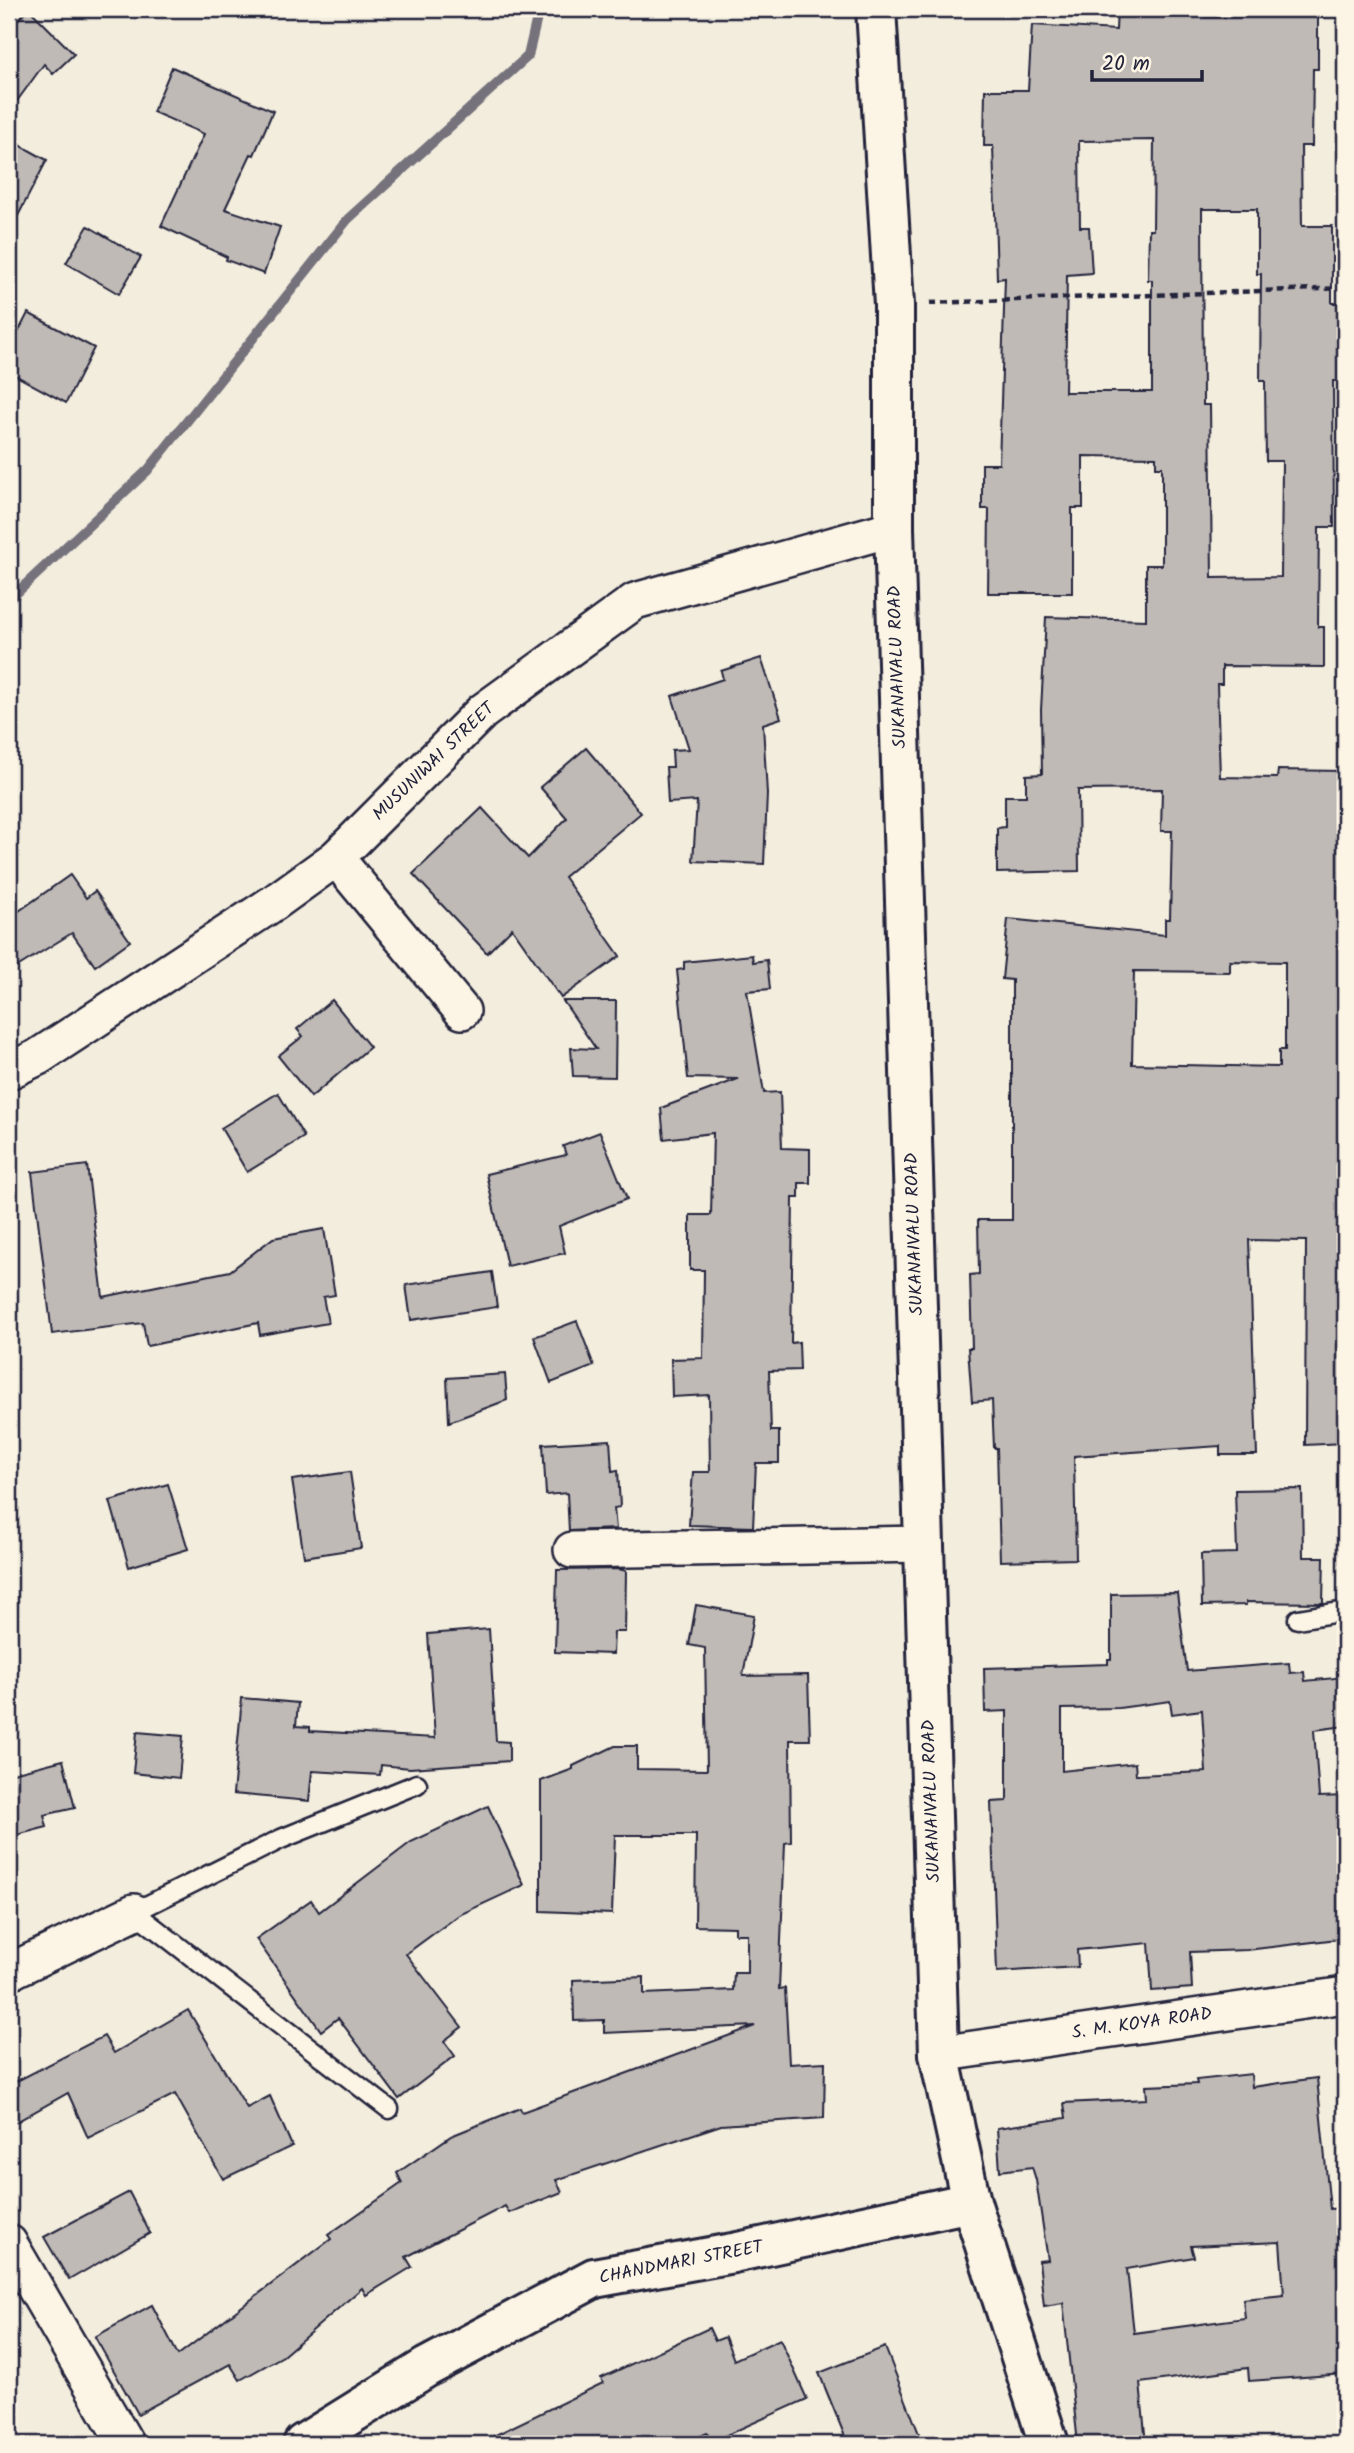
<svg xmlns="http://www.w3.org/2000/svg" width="1354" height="2453" viewBox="0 0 1354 2453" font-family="Kalam,sans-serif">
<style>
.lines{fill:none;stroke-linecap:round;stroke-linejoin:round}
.stream{stroke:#75727b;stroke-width:10}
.building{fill:#bfbab6;stroke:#22223b;stroke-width:2;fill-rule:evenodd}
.service-casing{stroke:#22223b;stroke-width:23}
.minor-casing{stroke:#22223b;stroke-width:40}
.tertiary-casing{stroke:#22223b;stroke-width:44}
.secondary-casing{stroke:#22223b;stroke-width:44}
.path{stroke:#22223b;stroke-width:4.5;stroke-dasharray:7 5;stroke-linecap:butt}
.service{stroke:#fcf5e5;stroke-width:18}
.minor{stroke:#fcf5e5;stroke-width:35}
.tertiary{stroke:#fcf5e5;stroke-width:38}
.secondary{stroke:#fcf5e5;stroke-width:38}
.labels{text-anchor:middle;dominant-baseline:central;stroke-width:5;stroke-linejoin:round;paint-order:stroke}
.street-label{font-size:18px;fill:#22223b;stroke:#fcf5e5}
</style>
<rect width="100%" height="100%" fill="#f3edde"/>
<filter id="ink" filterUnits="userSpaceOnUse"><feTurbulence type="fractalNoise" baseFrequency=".0143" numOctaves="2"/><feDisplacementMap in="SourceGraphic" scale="14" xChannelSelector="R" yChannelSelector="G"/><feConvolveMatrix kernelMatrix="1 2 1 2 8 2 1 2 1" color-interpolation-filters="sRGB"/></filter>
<g filter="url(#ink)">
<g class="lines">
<polyline class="stream" points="9,600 148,470 348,219 528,56 539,9"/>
</g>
<g class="building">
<polygon points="29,9 74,54 53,74 44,64 9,112 9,28"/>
<path d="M1117,9H1206V17H1318V69H1313L1312,146H1301L1302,226H1332V303H1345V381H1333L1334,527H1319L1318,627H1324V667L1222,666V684H1217L1220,777L1277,778L1278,770L1343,771L1345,1443L1305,1445L1306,1241L1249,1240L1257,1455H1220V1446L1074,1456L1076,1559L1000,1561L997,1448H994L992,1400L972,1402L968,1348H972L970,1275L979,1274L978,1220H1012V980L1002,979L1008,919L1165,935V919H1170L1172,831H1161L1162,789L1078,790L1079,871L997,873V828L1005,827V796H1026V775L1042,774L1041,710L1046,617L1146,620V565H1162V467H1156V457L1083,456V508H1072V593H988L989,509H982V464H999L1005,278L997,279L993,146H984L985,90H1028L1032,25L1116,30ZM1154,140L1153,230H1149L1148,280H1152V392H1065L1067,275L1092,273L1089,227H1080L1079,141ZM1202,209H1257V274H1261L1260,381H1265L1266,461H1282L1281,577L1212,578L1210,405H1203ZM1230,961L1285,962V1050H1279V1067L1132,1064L1134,971L1230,972Z"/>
<polygon points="172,67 273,111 254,155 251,154 225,209 280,227 264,274 226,260 227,257 161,226 204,134 153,112"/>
<polygon points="9,139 47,160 9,233"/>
<polygon points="88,226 141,257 119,294 66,263"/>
<polygon points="28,313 94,348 66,403 9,372 9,350"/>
<polygon points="761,658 781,718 763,724 767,794 764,864 693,861 697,801 668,803 666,767 673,767 672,750 689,749 672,696 723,679 721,671"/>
<polygon points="586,748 641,813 564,877 620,956 561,998 512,928 487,953 413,874 482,808 528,858 567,818 540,787"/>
<polygon points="70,875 86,898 95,891 130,941 95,966 72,933 9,972 9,918"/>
<polygon points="752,955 753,962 767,960 770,989 747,991 764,1093 780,1092 782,1148 810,1149 810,1183 799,1183 799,1198 793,1198 791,1343 799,1342 800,1370 769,1371 771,1431 779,1431 779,1463 756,1463 753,1527 689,1525 693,1472 710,1472 709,1395 672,1397 671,1359 703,1358 704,1270 690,1270 690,1215 711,1215 713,1133 664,1139 661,1108 738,1079 688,1078 677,970 684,969 684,962"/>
<polygon points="332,1000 370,1047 311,1097 278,1056 303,1036 297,1029"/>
<polygon points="563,1001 616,1001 615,1077 573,1076 571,1048 596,1049"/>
<polygon points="278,1093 304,1137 247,1172 221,1128"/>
<polygon points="600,1132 627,1199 559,1226 565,1253 507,1266 486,1174 566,1155 563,1146"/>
<polygon points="87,1165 103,1297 230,1271 273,1238 324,1229 335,1295 323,1297 328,1323 260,1335 258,1323 147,1346 143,1323 52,1334 32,1172"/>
<polygon points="492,1272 497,1307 411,1320 406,1285"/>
<polygon points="577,1321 594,1366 551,1383 534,1337"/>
<polygon points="505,1374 507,1400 449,1422 447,1378"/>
<polygon points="610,1440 612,1471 618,1470 620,1507 614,1508 616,1529 569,1531 567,1493 546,1495 543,1444"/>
<polygon points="350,1472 361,1548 304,1557 292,1480"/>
<polygon points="168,1484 188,1549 129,1567 110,1501"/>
<polygon points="1302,1489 1303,1557 1324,1557 1323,1603 1246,1602 1246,1605 1202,1606 1201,1554 1237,1553 1235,1490"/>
<polygon points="619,1569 626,1571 625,1632 614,1632 613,1654 555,1652 557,1570"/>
<path d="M1177,1593L1187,1671L1289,1663L1290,1673L1304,1672L1305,1681L1345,1677V1726L1314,1730L1319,1797L1345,1796V1938L1247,1950L1190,1952L1192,1988L1152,1991L1149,1943L1077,1950L1078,1967L997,1972L991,1802L1007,1801V1711L985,1712L984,1668L1108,1664V1659H1111V1594ZM1170,1701L1172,1714L1202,1710L1206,1772L1136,1775L1135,1763L1062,1771V1709L1119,1708Z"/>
<polygon points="696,1605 754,1615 743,1676 808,1675 810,1740 790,1740 791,1842 785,1843 779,1989 785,1988 789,2064 825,2062 824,2118 721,2125 556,2180 562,2192 509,2213 505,2206 406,2257 412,2267 366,2295 362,2288 283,2356 240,2380 230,2364 138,2414 95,2337 152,2305 178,2355 331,2239 328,2235 402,2183 397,2173 451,2136 520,2108 522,2112 755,2026 604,2033 604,2020 574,2021 573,1980 644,1977 644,1994 733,1990 734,1973 747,1973 747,1934 735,1934 735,1927 695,1926 696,1835 615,1835 612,1914 541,1911 541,1781 573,1769 573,1766 615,1746 637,1746 637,1769 707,1770 705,1648 689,1645"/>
<polygon points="489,1629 496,1741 509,1742 509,1761 410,1768 381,1765 380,1775 312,1771 309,1801 233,1794 242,1698 298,1703 296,1726 310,1727 310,1731 435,1738 428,1634"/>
<polygon points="137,1732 183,1736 179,1778 133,1773"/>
<polygon points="63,1760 75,1808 44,1815 47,1827 9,1837 9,1774"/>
<polygon points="488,1806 524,1885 459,1915 406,1954 462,2027 444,2041 455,2056 399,2099 338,2018 321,2031 256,1939 311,1900 319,1912 411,1842"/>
<polygon points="188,2010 247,2108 270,2096 292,2146 223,2179 175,2094 88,2138 68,2093 9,2126 9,2085 104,2036 114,2053"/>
<path d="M1251,2074L1252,2087L1317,2078L1330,2209L1345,2208V2374L1249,2381L1248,2368L1140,2383L1146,2444H1078L1063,2303L1044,2306L1039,2261L1048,2260L1036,2180L1032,2167L1000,2171L997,2128L1066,2118L1064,2103L1147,2099L1146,2086L1197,2084L1196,2080ZM1280,2242L1284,2295L1243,2299L1245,2318L1134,2333L1127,2269L1194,2257L1191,2246Z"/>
<polygon points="129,2192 150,2233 69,2280 44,2237"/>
<polygon points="709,2328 715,2341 725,2337 734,2360 780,2339 807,2399 711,2442 707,2433 682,2444 477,2444 603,2383 601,2378"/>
<polygon points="885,2347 923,2444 848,2444 819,2373"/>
</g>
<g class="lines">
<g class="service-casing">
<g id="service">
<polyline points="1298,1619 1345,1611"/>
<polyline points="389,2109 134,1912 281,1839 417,1784"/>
</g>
</g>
<g class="minor-casing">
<g id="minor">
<polyline points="336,858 462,1011"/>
<polyline points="9,1071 38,1057 275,902 336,858 482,712 635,601 894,528"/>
<polyline points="572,1550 924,1544"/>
<polyline points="9,1972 134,1912"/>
<polyline points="939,2054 1345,1995"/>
<polyline points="9,2243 126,2444"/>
</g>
</g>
<g class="tertiary-casing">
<polyline id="tertiary" points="303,2444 427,2367 594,2278 733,2253 971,2202"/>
</g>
<g class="secondary-casing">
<polyline id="secondary" points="876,9 894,305 894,528 939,2054 971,2202 1049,2444"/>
</g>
<polyline class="path" points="930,303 1345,288"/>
<use href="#service" class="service"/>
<use href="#minor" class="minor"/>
<use href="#tertiary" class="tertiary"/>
<use href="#secondary" class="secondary"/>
</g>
</g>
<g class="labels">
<g class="street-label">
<text transform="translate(898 667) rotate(-92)">SUKANAIVALU ROAD</text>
<text transform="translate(434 762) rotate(-44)">MUSUNIWAI STREET</text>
<text transform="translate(915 1234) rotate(-92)">SUKANAIVALU ROAD</text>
<text transform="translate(932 1801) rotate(-92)">SUKANAIVALU ROAD</text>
<text transform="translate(1142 2024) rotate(-8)">S. M. KOYA ROAD</text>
<text transform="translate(681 2263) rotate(-11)">CHANDMARI STREET</text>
</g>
</g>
<rect width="1354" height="2453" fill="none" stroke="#fcf5e5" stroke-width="35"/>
<rect x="18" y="18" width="1319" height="2418" fill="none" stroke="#22223b" stroke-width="2.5" filter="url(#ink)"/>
<path d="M1092 70v10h110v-10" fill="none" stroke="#22223b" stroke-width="3.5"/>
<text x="1102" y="70" font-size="21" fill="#22223b" stroke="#fcf5e5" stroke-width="5" paint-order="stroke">20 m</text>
</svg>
